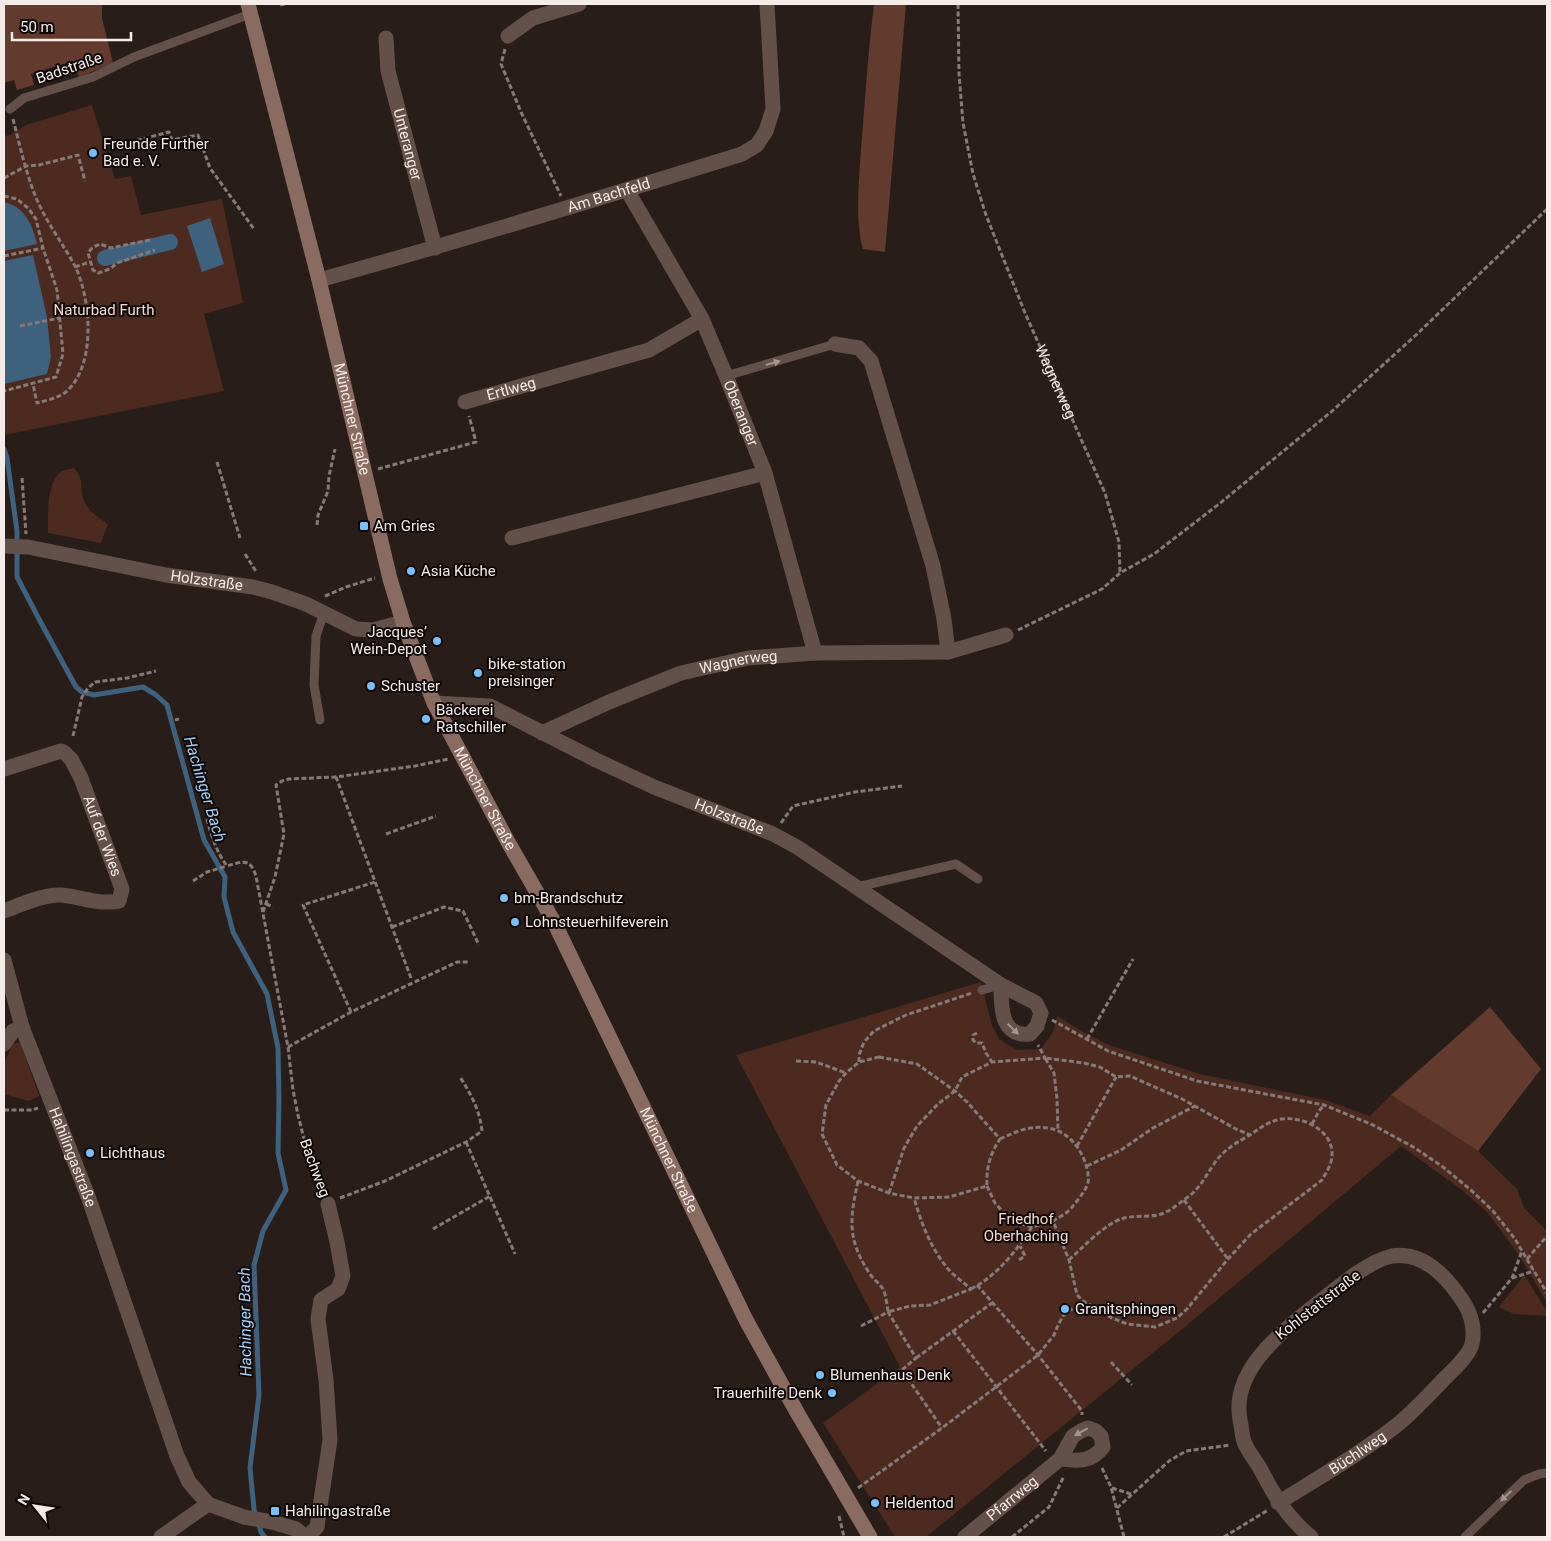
<svg xmlns="http://www.w3.org/2000/svg" width="1551" height="1541" viewBox="0 0 1551 1541" font-family="Roboto,sans-serif">
<style>
.green{fill:#4c2a1f}
.forest{fill:#633a2e}
.water{fill:#3e617d}
.lines{fill:none;stroke-linecap:round;stroke-linejoin:round}
.stream{stroke:#3e617d;stroke-width:5}
.canal{stroke:#3e617d;stroke-width:16}
.path{stroke:#857a77;stroke-width:3;stroke-dasharray:5 2.5;stroke-linecap:butt}
.lane{stroke:#64504a;stroke-width:9}
.street{stroke:#64504a;stroke-width:15}
.secondary{stroke:#8a6b62;stroke-width:15}
.oneway{fill:#a59692}
.poi-dot{fill:#78bff7;stroke:#0d0807;stroke-width:2}
.labels{text-anchor:middle;dominant-baseline:central;stroke-width:4;stroke-linejoin:round;paint-order:stroke}
.street-label{font-size:15px;fill:#f5ecea;stroke:#0d0807}
.poi-label{font-size:15px;fill:#f5ecea;stroke:#0d0807;text-anchor:start}
.park-label{font-size:15px;fill:#f6d8ce;stroke:#0d0807}
.water-label{font-size:16px;font-style:italic;fill:#a0cff5;stroke:#0d0807}
</style>
<rect width="100%" height="100%" fill="#291d19"/>
<g class="green">
<polygon points="92,105 115,179 131,176 141,215 222,199 243,303 204,314 224,391 4,435 4,136 10,135 26,125"/>
<path d="M74,468C84,479 80,485 83,498C87,511 98,517 108,524L101,543L48,533C48,518 46,481 62,471C65,470 70,469 74,468Z"/>
<polygon points="981,982 992,1026 1000,1040 1017,1050 1041,1049 1053,1032 1057,1016 1085,1033 1109,1045 1200,1074 1325,1100 1370,1116 1391,1095 1478,1151 1517,1189 1524,1208 1547,1231 1547,1303 1519,1255 1487,1212 1462,1190 1401,1146 1186,1326 926,1537 895,1537 823,1423 900,1367 736,1055"/>
<polygon points="20,1042 39,1096 29,1101 4,1094 4,1063 13,1044"/>
<polygon points="1524,1275 1547,1311 1547,1316 1514,1314 1499,1307"/>
</g>
<g class="forest">
<polygon points="4,4 102,4 102,18 113,63 79,77 73,61 31,74 34,85 17,90 14,80 4,83"/>
<path d="M874,4H906L885,252L863,249C855,223 859,178 861,150C865,101 868,52 874,4Z"/>
<polygon points="1490,1007 1541,1069 1478,1151 1391,1095"/>
</g>
<g class="water">
<path d="M4,202C25,207 32,224 37,244L4,251Z"/>
<polygon points="210,218 224,264 202,272 187,226"/>
<polygon points="33,255 47,317 51,357 47,374 4,384 4,261"/>
</g>
<g class="lines">
<polyline class="stream" points="4,449 7,458 17,531 17,577 40,621 76,687 82,692 94,695 143,687 156,695 167,705 204,840 225,877 224,897 233,932 267,994 278,1048 279,1099 278,1153 286,1190 263,1231 254,1265 259,1395 250,1468 254,1509 261,1532 265,1537"/>
<polyline class="canal" points="105,258 170,242"/>
<g class="path">
<path id="s1" d="M958,4L959,74L963,123L973,174L986,215L1025,313L1105,493L1119,542L1120,573"/>
<polyline points="280,5 285,4"/>
<polyline points="505,49 501,64 521,112 561,196"/>
<path d="M13,119C20,146 26,174 37,200C47,223 63,244 75,266C91,299 96,363 68,390C60,398 47,400 37,403L33,384"/>
<polyline points="115,146 169,132 172,140 198,135 210,168 254,229"/>
<polyline points="4,178 26,166 39,165 78,155 85,181"/>
<polyline points="4,196 17,199 28,208 36,219 43,248 57,290 63,354 56,377 4,391"/>
<polyline points="150,240 111,248 100,244 92,248 88,253 93,270 98,273 110,269 117,263 155,250"/>
<polyline points="4,256 43,248"/>
<polyline points="75,267 90,262"/>
<polyline points="20,326 60,318"/>
<polyline points="217,462 240,538"/>
<polyline points="378,469 476,442 469,416"/>
<polyline points="22,478 26,534"/>
<polyline points="317,525 318,515 328,491 329,476 335,449"/>
<polyline points="245,554 257,573"/>
<polyline points="325,596 346,587 375,578"/>
<polyline points="1018,630 1102,589 1120,573 1154,554 1219,504 1331,412 1416,335 1547,209"/>
<polyline points="175,720 179,719"/>
<polyline points="73,736 82,697 88,688 95,682 127,678 156,671"/>
<path d="M207,819C211,835 217,853 227,866C243,861 250,858 256,876L288,1047L293,1090L298,1115L304,1139L323,1190"/>
<polyline points="781,823 793,806 855,792 902,786"/>
<polyline points="386,834 436,816"/>
<polyline points="193,881 207,872 227,866"/>
<polyline points="266,904 273,907"/>
<polyline points="263,912 275,877 284,834 276,785 282,781 289,779 336,777"/>
<polyline points="392,927 444,907 463,911 479,945"/>
<polyline points="411,978 336,777 415,766 449,759"/>
<polyline points="351,1012 303,905 375,882"/>
<polyline points="1052,1020 1108,1051 1197,1081 1324,1105 1373,1125 1415,1148 1443,1167 1472,1191 1493,1211 1515,1239 1547,1293"/>
<polyline points="977,1033 973,1035 973,1040 976,1043 982,1043 986,1053 992,1062"/>
<polyline points="1087,1039 1133,959"/>
<polyline points="288,1047 351,1012 457,962 468,962"/>
<path d="M879,1057L917,1064L955,1091L967,1102L1000,1139C990,1154 986,1168 987,1186L949,1197L914,1198L889,1193L858,1181L837,1165L822,1134L826,1105L839,1081L846,1073L859,1062Z"/>
<polyline points="796,1061 816,1062 846,1073"/>
<polyline points="859,1062 859,1055 864,1042 874,1031 906,1015 972,993"/>
<polyline points="4,1110 32,1110 38,1108"/>
<polyline points="1312,1124 1319,1111 1324,1105"/>
<path d="M1000,1139C1015,1132 1030,1125 1048,1128C1070,1131 1085,1153 1088,1174C1088,1177 1089,1179 1088,1182C1087,1190 1072,1208 1066,1213C1062,1216 1057,1218 1053,1221L1069,1260L1077,1295L1083,1301L1112,1318L1127,1324L1155,1327L1177,1318L1187,1309L1228,1259L1251,1234L1322,1180C1326,1173 1332,1164 1332,1155C1333,1130 1303,1116 1281,1119C1269,1121 1260,1128 1250,1135L1236,1129L1182,1099L1130,1076L1116,1077L1100,1067L1084,1063L1045,1058L1054,1073L1057,1099L1058,1131"/>
<polyline points="466,1142 515,1254"/>
<polyline points="1077,1146 1116,1077"/>
<polyline points="1087,1166 1121,1150 1153,1128 1195,1106"/>
<path d="M858,1181C850,1218 847,1238 868,1271C872,1278 879,1283 883,1289C886,1295 887,1305 888,1312L910,1306L930,1305L971,1289C962,1281 951,1274 945,1265C930,1246 921,1222 914,1198"/>
<polyline points="987,1186 995,1203 1011,1221 1032,1227 1053,1221"/>
<polyline points="889,1193 904,1148 917,1126 938,1104 955,1091 962,1077 992,1062 1045,1058 1038,1045"/>
<path d="M340,1198L385,1181L466,1142L482,1131C480,1111 471,1094 460,1077"/>
<polyline points="1184,1200 1228,1259"/>
<polyline points="433,1229 490,1196"/>
<polyline points="1527,1259 1547,1236"/>
<polyline points="1019,1260 1025,1256 1020,1246"/>
<path d="M1069,1260C1082,1248 1105,1224 1121,1219C1135,1214 1153,1219 1166,1212C1173,1209 1179,1203 1185,1199C1199,1190 1205,1177 1214,1164C1223,1150 1236,1143 1250,1135"/>
<polyline points="1512,1278 1534,1271"/>
<polyline points="977,1285 1038,1355 1082,1411 1082,1415"/>
<path d="M971,1289C998,1275 1015,1252 1032,1227"/>
<polyline points="1483,1313 1512,1278 1522,1251"/>
<polyline points="861,1326 888,1312 916,1358 902,1370 942,1428"/>
<polyline points="953,1331 1046,1451"/>
<polyline points="916,1358 992,1303"/>
<polyline points="1111,1362 1132,1385"/>
<polyline points="1102,1468 1111,1487 1124,1537"/>
<polyline points="858,1488 942,1428 1038,1355 1054,1335 1058,1325 1063,1316 1073,1308 1088,1304"/>
<polyline points="1112,1488 1131,1494"/>
<polyline points="1117,1508 1169,1461 1186,1451 1230,1445"/>
<polyline points="839,1516 844,1537"/>
<polyline points="1012,1537 1049,1507 1064,1476"/>
<polyline points="1224,1537 1268,1510"/>
</g>
<g class="lane">
<polyline points="10,109 24,98 93,77 134,57 250,14"/>
<polyline points="726,376 835,344"/>
<polyline points="320,720 314,685 316,636 324,613"/>
<polyline points="857,887 956,864 978,879"/>
<polyline points="982,990 1001,985"/>
<polyline points="1465,1537 1524,1480 1539,1474 1547,1473"/>
</g>
<g class="street">
<polyline points="508,36 533,18 579,4"/>
<path id="s2" d="M386,38L388,71L435,248"/>
<path id="s3" d="M627,190L702,319L726,376L765,473L815,653"/>
<path id="s4" d="M319,280C461,241 601,198 742,154L757,145L766,131L773,109L767,4"/>
<polyline points="835,344 859,348 871,361 933,566 944,619 948,652"/>
<path id="s5" d="M465,402L649,350L702,319"/>
<polyline points="512,538 765,473"/>
<path id="s6" d="M4,546L28,547L166,575L253,587L272,592L306,604L356,629L373,630L403,622"/>
<path id="s7" d="M434,703L490,706L596,760L654,787L773,834L797,847L1001,985L1036,1003L1041,1013L1037,1026L1030,1034C1000,1037 1001,1006 1001,985"/>
<path id="s8" d="M542,733L609,702L681,673L748,658L815,653L948,652L1006,635"/>
<path id="s9" d="M4,769L61,751L65,753L71,759L81,778L122,889L119,901C96,905 83,897 61,895C44,894 20,905 4,911"/>
<path id="s10" d="M4,960L22,1027L89,1199L177,1456L189,1482L208,1504L244,1517L272,1522L296,1529L306,1537"/>
<polyline points="4,1044 13,1031 22,1027"/>
<path id="s11" d="M1278,1503C1318,1478 1360,1454 1397,1425C1414,1411 1429,1395 1444,1379C1452,1371 1469,1356 1472,1344C1477,1320 1465,1302 1451,1285C1436,1267 1417,1252 1392,1256C1368,1261 1337,1288 1318,1303C1286,1328 1237,1365 1239,1410C1239,1415 1240,1420 1241,1425C1242,1431 1242,1438 1245,1444C1249,1453 1256,1461 1261,1470C1275,1497 1287,1517 1311,1537"/>
<polyline points="161,1537 208,1504"/>
<polyline points="307,1537 317,1527 330,1440 326,1380 318,1319 321,1300 338,1289 343,1276 337,1242 328,1204"/>
<path id="s12" d="M965,1537L1060,1459L1073,1436L1081,1431L1088,1428L1096,1431L1101,1436L1103,1447C1091,1463 1077,1461 1060,1459"/>
</g>
<path class="secondary" id="s13" d="M248,4L319,280L390,579L403,622L434,703L508,842L554,922L746,1320L798,1414L870,1537"/>
</g>
<defs><path id="oneway-solid" d="M-6-.8H1V-3.2L6.5 0L1 3.2V.8H-6Z" transform="scale(1.25)"/></defs>
<g class="oneway">
<use href="#oneway-solid" transform="translate(773 363) rotate(-16)"/>
<use href="#oneway-solid" transform="translate(1013 1029) rotate(44)"/>
<use href="#oneway-solid" transform="translate(1081 1432) rotate(151)"/>
<use href="#oneway-solid" transform="translate(1506 1496) rotate(137)"/>
</g>
<g class="poi-dot">
<circle cx="93" cy="153" r="5"/>
<rect x="359" y="521" width="10" height="10" rx="2.5"/>
<circle cx="411" cy="571" r="5"/>
<circle cx="437" cy="641" r="5"/>
<circle cx="478" cy="673" r="5"/>
<circle cx="371" cy="686" r="5"/>
<circle cx="426" cy="719" r="5"/>
<circle cx="504" cy="898" r="5"/>
<circle cx="515" cy="922" r="5"/>
<circle cx="90" cy="1153" r="5"/>
<circle cx="1065" cy="1309" r="5"/>
<circle cx="820" cy="1375" r="5"/>
<circle cx="832" cy="1393" r="5"/>
<circle cx="875" cy="1503" r="5"/>
<rect x="270" y="1506" width="10" height="10" rx="2.5"/>
</g>
<g class="labels">
<g class="street-label">
<text transform="translate(69 68) rotate(-19)">Badstraße</text>
<text stroke="none"><textPath href="#s2" startOffset="109">Unteranger</textPath></text>
<text stroke="none"><textPath href="#s4" startOffset="302">Am Bachfeld</textPath></text>
<text stroke="none"><textPath href="#s1" startOffset="395">Wagnerweg</textPath></text>
<text stroke="none"><textPath href="#s5" startOffset="48">Ertlweg</textPath></text>
<text stroke="none"><textPath href="#s3" startOffset="251">Oberanger</textPath></text>
<text stroke="none"><textPath href="#s13" startOffset="428">Münchner Straße</textPath></text>
<text stroke="none"><textPath href="#s6" startOffset="206">Holzstraße</textPath></text>
<text stroke="none"><textPath href="#s8" startOffset="210">Wagnerweg</textPath></text>
<text stroke="none"><textPath href="#s13" startOffset="832">Münchner Straße</textPath></text>
<text stroke="none"><textPath href="#s7" startOffset="320">Holzstraße</textPath></text>
<text stroke="none"><textPath href="#s9" startOffset="156">Auf der Wies</textPath></text>
<text stroke="none"><textPath href="#s10" startOffset="209">Hahilingastraße</textPath></text>
<text stroke="none"><textPath href="#s13" startOffset="1238">Münchner Straße</textPath></text>
<text transform="translate(315 1168) rotate(70)">Bachweg</text>
<text transform="translate(1318 1305) rotate(-38)">Kohlstattstraße</text>
<text stroke="none"><textPath href="#s11" startOffset="94">Büchlweg</textPath></text>
<text stroke="none"><textPath href="#s12" startOffset="61">Pfarrweg</textPath></text>
</g>
<g class="poi-label">
<text x="103" y="144">Freunde Further<tspan x="103" dy="17">Bad e. V.</tspan></text>
<text x="374" y="526">Am Gries</text>
<text x="421" y="571">Asia Küche</text>
<text x="427" y="632" text-anchor="end">Jacques’<tspan x="427" dy="17">Wein-Depot</tspan></text>
<text x="488" y="664">bike-station<tspan x="488" dy="17">preisinger</tspan></text>
<text x="381" y="686">Schuster</text>
<text x="436" y="710">Bäckerei<tspan x="436" dy="17">Ratschiller</tspan></text>
<text x="514" y="898">bm-Brandschutz</text>
<text x="525" y="922">Lohnsteuerhilfeverein</text>
<text x="100" y="1153">Lichthaus</text>
<text x="1075" y="1309">Granitsphingen</text>
<text x="830" y="1375">Blumenhaus Denk</text>
<text x="822" y="1393" text-anchor="end">Trauerhilfe Denk</text>
<text x="885" y="1503">Heldentod</text>
<text x="285" y="1511">Hahilingastraße</text>
</g>
<g class="park-label">
<text x="104" y="310">Naturbad Furth</text>
<text x="1026" y="1219">Friedhof<tspan x="1026" dy="17">Oberhaching</tspan></text>
</g>
<g class="water-label">
<text transform="translate(205 789) rotate(73)">Hachinger Bach</text>
<text transform="translate(245 1322) rotate(-91)">Hachinger Bach</text>
</g>
</g>
<rect width="1551" height="1541" fill="none" stroke="#f5ecea" stroke-width="10"/>
<g transform="translate(35 1506) rotate(300)" stroke="#0d0807" stroke-width="4" paint-order="stroke">
<path d="M0-4L9 19L0 12L-9 19Z" fill="#f5ecea"/>
<text y="-8" font-size="14" font-weight="bold" text-anchor="middle" fill="#f5ecea">N</text>
</g>
<path d="M12 32v8h119v-8" fill="none" stroke="#f5ecea" stroke-width="2.5"/>
<text x="20" y="32" font-size="15" fill="#f5ecea" stroke="#0d0807" stroke-width="4" paint-order="stroke">50 m</text>
</svg>
